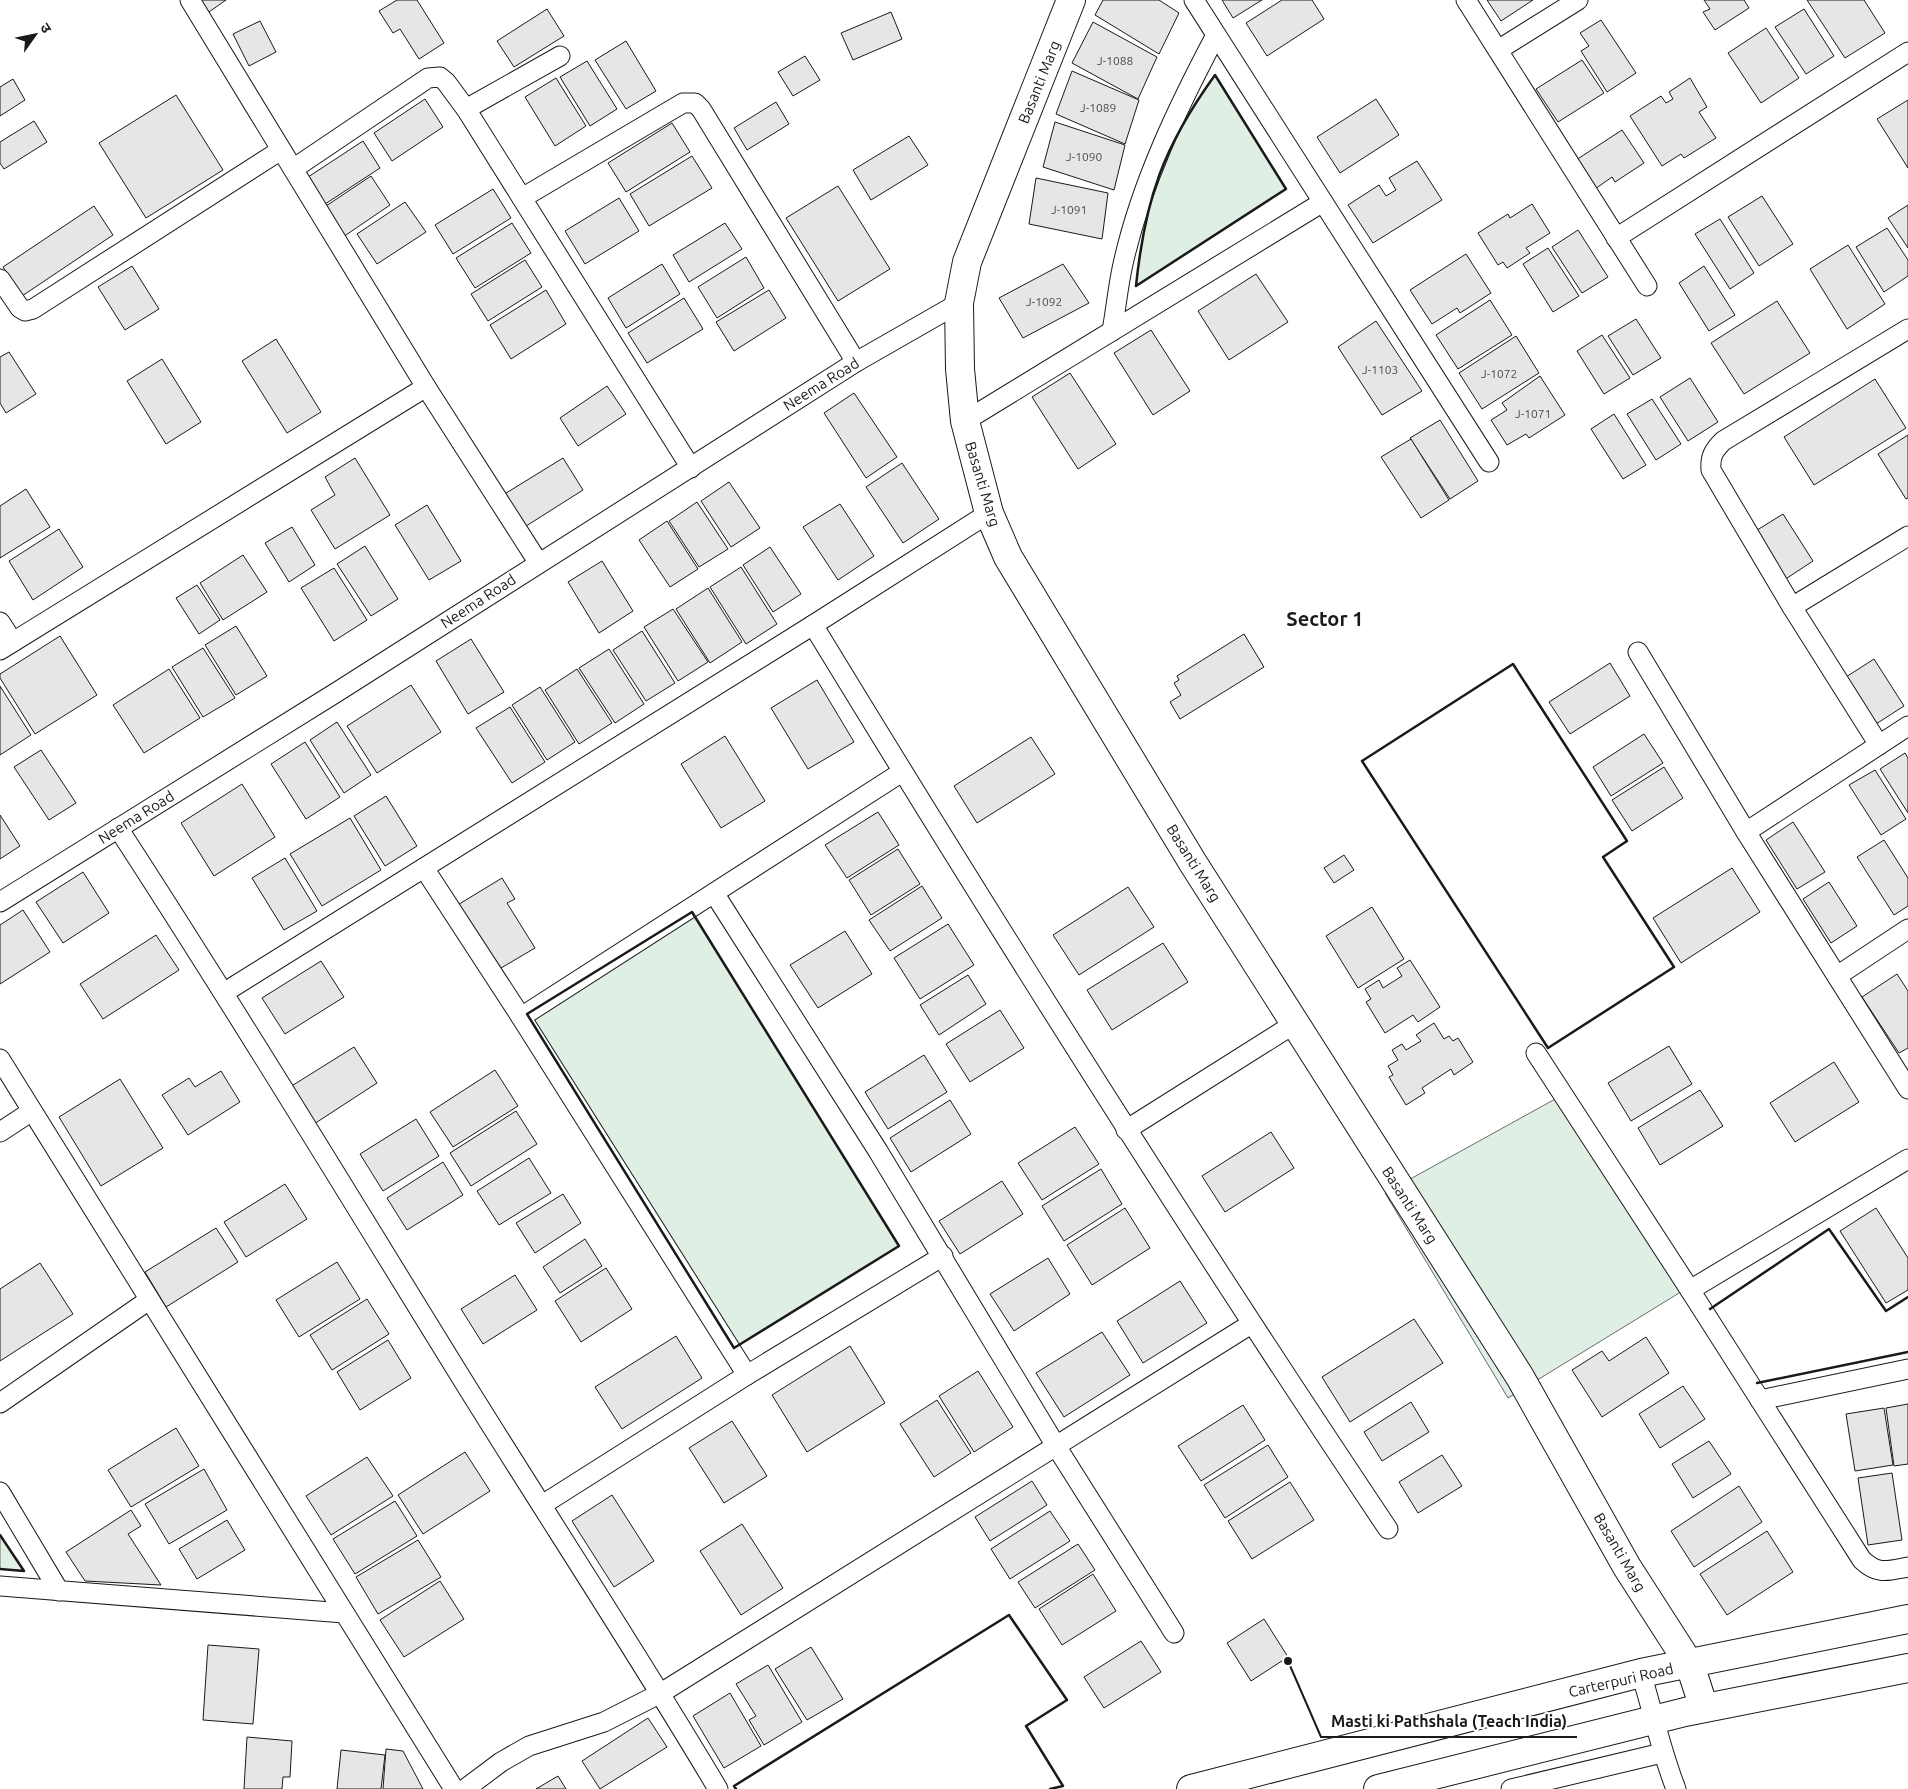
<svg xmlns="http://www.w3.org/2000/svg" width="1908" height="1789" viewBox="0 0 1908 1789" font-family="Ubuntu,'Noto Sans Devanagari',sans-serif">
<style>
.green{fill:#e0efe3;stroke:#6a6a6a}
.building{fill:#e6e6e6;stroke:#1a1a1a}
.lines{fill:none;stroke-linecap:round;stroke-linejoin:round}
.street-casing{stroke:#1a1a1a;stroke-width:21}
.secondary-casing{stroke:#1a1a1a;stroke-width:30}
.street{stroke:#fff;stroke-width:19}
.secondary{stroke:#fff;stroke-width:28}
.wall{stroke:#1a1a1a;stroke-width:2.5}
.labels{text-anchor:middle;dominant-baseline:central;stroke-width:4;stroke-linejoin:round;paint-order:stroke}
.number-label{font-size:12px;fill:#4d4d4d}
.street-label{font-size:15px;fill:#1a1a1a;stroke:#fff}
.district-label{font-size:20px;font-weight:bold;fill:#1a1a1a;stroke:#fff}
.leader{fill:none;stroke:#1a1a1a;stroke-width:2}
.callout-dot{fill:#1a1a1a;stroke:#fff;stroke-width:2}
.callout-label{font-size:16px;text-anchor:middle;font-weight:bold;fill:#1a1a1a;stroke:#fff;stroke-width:4;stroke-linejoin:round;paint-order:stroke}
</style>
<rect width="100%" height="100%" fill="#fff"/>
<g class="green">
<path d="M1215,75L1286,189L1136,286C1145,199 1163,147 1215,75Z"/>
<polygon points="692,912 899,1246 734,1348 527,1014"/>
<polygon points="1557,1098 1684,1290 1508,1398 1385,1193"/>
<polygon points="0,1535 24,1571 0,1569"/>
</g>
<g class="building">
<polygon points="197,0 226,0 206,14"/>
<polygon points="397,0 417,0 444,43 419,59 400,29 393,33 379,11"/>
<polygon points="1103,0 1159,0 1179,13 1159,54 1095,15"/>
<polygon points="1222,0 1262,0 1233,18"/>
<polygon points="1282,0 1312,0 1324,19 1267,56 1246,23"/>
<polygon points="1487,0 1533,0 1501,21"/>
<polygon points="1704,0 1744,0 1749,8 1715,30 1703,12 1710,9"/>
<polygon points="1807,0 1864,0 1885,33 1845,58"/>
<polygon points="547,9 564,36 514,67 497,41"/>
<polygon points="1804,9 1834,56 1806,74 1775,27"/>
<polygon points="891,12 902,39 853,60 841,33"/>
<polygon points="1601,20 1636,73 1607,92 1581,51 1589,46 1580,33"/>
<polygon points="260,21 276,52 249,66 233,34"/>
<polygon points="1093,22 1157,57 1138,99 1072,63"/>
<polygon points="1766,28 1799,78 1761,103 1728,53"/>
<polygon points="626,41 656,91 626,109 595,60"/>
<polygon points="805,56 820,80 793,96 778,72"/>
<polygon points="1582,60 1604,93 1558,122 1536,89"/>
<polygon points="587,61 617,109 590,126 560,77"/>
<polygon points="1072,71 1139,100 1125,144 1056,114"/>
<polygon points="556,78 586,126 555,146 525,97"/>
<polygon points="1690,78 1707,107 1699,112 1716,138 1684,158 1681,154 1662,166 1630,116 1661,96 1666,103 1673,99 1669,92"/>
<polygon points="13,79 25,100 0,116 0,87"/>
<polygon points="176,95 223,170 146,218 99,143"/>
<polygon points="425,99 443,127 392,161 374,133"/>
<polygon points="1376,99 1399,135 1340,173 1317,137"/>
<polygon points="1908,100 1908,168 1877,119"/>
<polygon points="776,102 789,124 747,150 734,128"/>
<polygon points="34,121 47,142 4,169 0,163 0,142"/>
<polygon points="1055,122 1125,145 1114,190 1043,167"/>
<polygon points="672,123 690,152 626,192 608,163"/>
<polygon points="1622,130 1644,163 1615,182 1612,177 1595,189 1576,160"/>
<polygon points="909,136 928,165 871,200 853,170"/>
<polygon points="363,141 380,168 319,208 302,181"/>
<polygon points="692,156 712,188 649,226 630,194"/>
<polygon points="1417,161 1442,200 1373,243 1348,205 1379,185 1386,196 1396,190 1389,178"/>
<polygon points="371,176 390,205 343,237 323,208"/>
<polygon points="1036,178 1108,193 1102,239 1029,224"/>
<polygon points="838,186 890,269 838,301 786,218"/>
<polygon points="493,189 511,218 453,254 435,225"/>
<polygon points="1762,196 1793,244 1759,266 1728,217"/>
<polygon points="619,198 639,231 585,264 565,231"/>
<polygon points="405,202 426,232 377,264 357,234"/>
<polygon points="1532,204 1550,233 1526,248 1530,253 1507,268 1503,262 1498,265 1478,233 1508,214 1510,218"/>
<polygon points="1908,205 1908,248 1888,218"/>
<polygon points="94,206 113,235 22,296 3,267"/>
<polygon points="1720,219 1754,273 1730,289 1695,234"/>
<polygon points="512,223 531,253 475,288 456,258"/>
<polygon points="725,223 742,249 689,282 673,255"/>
<polygon points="1887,228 1908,260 1908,276 1884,292 1856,247"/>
<polygon points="1578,230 1608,277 1582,293 1552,247"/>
<polygon points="1848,245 1885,304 1847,329 1810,269"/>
<polygon points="1548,248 1579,296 1553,312 1523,264"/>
<polygon points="1466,254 1491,293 1460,313 1457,308 1432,324 1410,290"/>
<polygon points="746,257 764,288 717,318 698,287"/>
<polygon points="525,260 542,287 488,321 471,294"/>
<polygon points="662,264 680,294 626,328 608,298"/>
<polygon points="1063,264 1089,303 1023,338 999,298"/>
<polygon points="132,266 159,309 125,330 98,287"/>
<polygon points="1704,266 1735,315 1709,331 1679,283"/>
<polygon points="1256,274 1288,322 1229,360 1198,311"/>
<polygon points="546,290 566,324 511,359 490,325"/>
<polygon points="769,290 786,318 734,351 716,322"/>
<polygon points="684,298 703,329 647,363 628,333"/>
<polygon points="1490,300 1512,335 1458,369 1436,335"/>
<polygon points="1777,301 1810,353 1744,394 1711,343"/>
<polygon points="1636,319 1661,358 1633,375 1608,336"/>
<polygon points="1376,321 1422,391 1382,415 1338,347"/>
<polygon points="1151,330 1190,391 1153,415 1114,353"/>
<polygon points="1602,335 1630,378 1604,394 1577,351"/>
<polygon points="1516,336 1539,373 1482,409 1459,373"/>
<polygon points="276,339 321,412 287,433 242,361"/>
<polygon points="9,352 36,394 6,413 0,403 0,357"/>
<polygon points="162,359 201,422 166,444 127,381"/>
<polygon points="1070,373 1116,444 1078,469 1032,397"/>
<polygon points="1540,376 1565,415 1529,438 1526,434 1507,445 1491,420 1507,410 1502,403"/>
<polygon points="1690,378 1718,422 1688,441 1660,397"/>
<polygon points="1875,379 1906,428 1814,485 1784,437"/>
<polygon points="607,386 626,414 578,446 560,418"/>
<polygon points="854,393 897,457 866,478 824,413"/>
<polygon points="1652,399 1681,444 1656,460 1627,414"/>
<polygon points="1614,414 1646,465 1623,479 1591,429"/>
<polygon points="1440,420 1478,481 1450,499 1410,438"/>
<polygon points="1908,435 1908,498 1906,499 1878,454"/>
<polygon points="1411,439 1449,500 1421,518 1381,457"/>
<polygon points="355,458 390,515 335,549 311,510 335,495 325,477"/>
<polygon points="563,458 583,490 523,528 503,495"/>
<polygon points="902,463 939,519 903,543 866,487"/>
<polygon points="729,482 760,528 731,547 701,501"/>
<polygon points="26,489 50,527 0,558 0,506"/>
<polygon points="697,502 728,549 699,567 669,521"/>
<polygon points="840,504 874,556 838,580 803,527"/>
<polygon points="427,505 461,561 429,580 395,525"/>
<polygon points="1783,514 1813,561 1784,580 1754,532"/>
<polygon points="667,521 698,569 670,587 639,540"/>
<polygon points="292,527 315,565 289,582 265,543"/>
<polygon points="59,529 83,567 33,600 9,561"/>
<polygon points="365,546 398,599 371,616 337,564"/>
<polygon points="770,547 801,594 773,612 743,565"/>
<polygon points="243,555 267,592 223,620 200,583"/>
<polygon points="602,561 633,611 599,633 568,582"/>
<polygon points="741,567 777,624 746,644 710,587"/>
<polygon points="334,568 367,620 334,641 301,588"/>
<polygon points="197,585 220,620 199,634 176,598"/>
<polygon points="708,588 742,642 710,663 676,609"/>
<polygon points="673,609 708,662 678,681 644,627"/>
<polygon points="236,626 267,676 236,695 205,645"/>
<polygon points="642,631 675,683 646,701 613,650"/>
<polygon points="1244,634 1264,667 1180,719 1170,702 1181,695 1174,683 1179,680 1177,676"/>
<polygon points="60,636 97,695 35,734 0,678 0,674"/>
<polygon points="471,639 504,692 468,714 436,661"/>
<polygon points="203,648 235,698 203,717 172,667"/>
<polygon points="609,649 644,704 615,723 579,668"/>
<polygon points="1874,659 1904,706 1876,724 1846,677"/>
<polygon points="1610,663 1630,696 1570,734 1549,702"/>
<polygon points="169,669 200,718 144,753 113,705"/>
<polygon points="577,669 612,723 579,744 545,690"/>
<polygon points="817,680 854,742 808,769 771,708"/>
<polygon points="411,685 441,732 377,773 347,726"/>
<polygon points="0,686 31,735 0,755"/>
<polygon points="540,687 575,742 547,760 512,705"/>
<polygon points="510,707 545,762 512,783 476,728"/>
<polygon points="337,722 371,775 344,793 310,740"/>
<polygon points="1644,734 1663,763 1611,796 1593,767"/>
<polygon points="725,736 765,801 721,828 681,764"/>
<polygon points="1031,737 1055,774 977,823 954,786"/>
<polygon points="305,742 340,797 306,819 271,764"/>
<polygon points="41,750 76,803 49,820 14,767"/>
<polygon points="1905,753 1908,758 1908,813 1880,769"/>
<polygon points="1664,767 1683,798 1632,831 1612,800"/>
<polygon points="1875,770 1906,819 1881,835 1849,785"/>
<polygon points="242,784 275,837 214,876 181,823"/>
<polygon points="386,796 417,846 385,866 354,816"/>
<polygon points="878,812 899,845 847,878 825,845"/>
<polygon points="0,815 20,846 0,859"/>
<polygon points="350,818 381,870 322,906 290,854"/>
<polygon points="1793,822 1825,872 1797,889 1766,840"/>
<polygon points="1884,840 1908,878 1908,906 1894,915 1857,857"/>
<polygon points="898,849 920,884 871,915 849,880"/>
<polygon points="1344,855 1354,870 1334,883 1324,868"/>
<polygon points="285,858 317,911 284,930 252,878"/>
<polygon points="1732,868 1760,912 1681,963 1653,918"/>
<polygon points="83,872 109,913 63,943 36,902"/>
<polygon points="502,878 515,899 507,903 535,948 496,971 456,906"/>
<polygon points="1829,882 1857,926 1831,943 1803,899"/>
<polygon points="922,886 942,918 890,951 869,920"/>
<polygon points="1128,887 1154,927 1079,975 1053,935"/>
<polygon points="1372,907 1404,959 1358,988 1326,936"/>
<polygon points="23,910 50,952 0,984 0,925"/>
<polygon points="948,924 974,965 920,999 894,958"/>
<polygon points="845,931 872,974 818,1008 790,965"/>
<polygon points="156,935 179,970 103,1019 80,984"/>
<polygon points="1163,943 1188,982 1112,1030 1087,990"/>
<polygon points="1410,960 1440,1007 1418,1022 1413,1015 1385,1033 1366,1002 1371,999 1365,989 1379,980 1383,988 1402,976 1397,968"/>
<polygon points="321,961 344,997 285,1034 262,998"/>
<polygon points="1897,974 1908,991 1908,1048 1899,1053 1862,997"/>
<polygon points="968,975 986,1004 939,1035 920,1005"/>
<polygon points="1000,1010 1024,1048 970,1082 946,1044"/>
<polygon points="1434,1023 1444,1039 1449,1036 1453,1041 1458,1038 1473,1062 1454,1075 1451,1069 1422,1088 1425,1093 1406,1105 1389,1077 1393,1075 1388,1066 1398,1060 1392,1050 1402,1044 1406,1050 1421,1041 1416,1035"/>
<polygon points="1669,1046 1692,1084 1631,1121 1608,1083"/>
<polygon points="354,1047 377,1083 314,1124 290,1087"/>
<polygon points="924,1055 947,1092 888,1129 865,1092"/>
<polygon points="1834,1062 1859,1102 1795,1142 1770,1103"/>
<polygon points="495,1070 518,1106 453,1147 430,1112"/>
<polygon points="221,1071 240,1102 188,1135 162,1095 189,1078 195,1087"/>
<polygon points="120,1079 163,1148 101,1186 59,1117"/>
<polygon points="1700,1090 1723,1126 1660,1165 1638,1128"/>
<polygon points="950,1100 971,1134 911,1172 890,1138"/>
<polygon points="516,1111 537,1144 471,1186 450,1153"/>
<polygon points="416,1119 439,1156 383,1191 360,1154"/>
<polygon points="1075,1127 1099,1164 1042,1200 1018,1163"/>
<polygon points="1271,1132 1294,1168 1225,1212 1202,1176"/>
<polygon points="529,1158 551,1193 499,1225 477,1191"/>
<polygon points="443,1162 463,1195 407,1230 387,1198"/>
<polygon points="1101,1169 1122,1204 1064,1241 1042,1206"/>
<polygon points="1002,1181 1023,1214 960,1254 939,1221"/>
<polygon points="285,1184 307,1219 246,1257 224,1222"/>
<polygon points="563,1194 581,1223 535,1253 516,1223"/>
<polygon points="1125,1208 1150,1248 1092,1285 1067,1245"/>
<polygon points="1876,1208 1908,1258 1908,1290 1886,1303 1840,1231"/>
<polygon points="216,1228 238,1262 166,1307 145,1272"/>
<polygon points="585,1239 602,1266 560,1293 543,1267"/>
<polygon points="1048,1258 1070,1294 1014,1331 990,1294"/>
<polygon points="337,1262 360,1299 299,1337 276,1300"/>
<polygon points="40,1263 73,1314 0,1361 0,1289"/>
<polygon points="606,1268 632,1309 581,1342 555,1301"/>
<polygon points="515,1275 537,1310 483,1344 461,1309"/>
<polygon points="1180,1281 1207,1323 1143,1363 1117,1321"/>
<polygon points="367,1299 389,1334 332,1370 310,1335"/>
<polygon points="1414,1319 1443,1363 1350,1422 1322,1377"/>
<polygon points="1102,1332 1130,1375 1064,1417 1036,1373"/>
<polygon points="676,1336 702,1378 622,1429 595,1387"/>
<polygon points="1646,1337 1669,1373 1602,1417 1572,1370 1602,1351 1609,1361"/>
<polygon points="388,1340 411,1378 360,1410 337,1372"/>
<polygon points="850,1346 885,1403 807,1452 772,1395"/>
<polygon points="978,1371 1013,1427 974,1452 939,1396"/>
<polygon points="1683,1386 1705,1419 1660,1448 1639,1414"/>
<polygon points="937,1400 971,1453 934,1477 900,1424"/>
<polygon points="1411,1402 1429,1432 1382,1461 1364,1432"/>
<polygon points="1908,1404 1908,1464 1894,1466 1886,1408"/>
<polygon points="1243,1405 1265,1440 1201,1481 1178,1446"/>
<polygon points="1884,1408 1893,1465 1855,1471 1846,1414"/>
<polygon points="732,1421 767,1476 724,1503 689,1448"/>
<polygon points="176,1428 199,1466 131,1507 108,1470"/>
<polygon points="1709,1441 1731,1474 1693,1498 1672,1464"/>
<polygon points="1268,1445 1288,1477 1225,1518 1204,1485"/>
<polygon points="465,1452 490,1491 423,1534 398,1495"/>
<polygon points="1442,1455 1462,1486 1418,1513 1399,1482"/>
<polygon points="367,1457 393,1496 331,1535 306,1496"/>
<polygon points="204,1469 227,1510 169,1544 145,1504"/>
<polygon points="1892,1473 1902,1540 1868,1545 1858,1478"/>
<polygon points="1032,1481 1047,1505 990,1541 975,1517"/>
<polygon points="1290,1482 1314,1520 1252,1559 1228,1521"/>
<polygon points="1739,1486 1762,1522 1694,1567 1671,1531"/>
<polygon points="612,1495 654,1561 614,1587 572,1521"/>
<polygon points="395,1501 417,1536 355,1574 333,1539"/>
<polygon points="131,1510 141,1526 128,1534 161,1585 85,1581 66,1552"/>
<polygon points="1050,1511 1070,1541 1010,1579 991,1549"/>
<polygon points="227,1520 245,1550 197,1579 179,1549"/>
<polygon points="742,1524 783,1588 741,1615 700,1551"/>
<polygon points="1767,1531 1793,1572 1727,1615 1700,1574"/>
<polygon points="418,1540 441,1577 378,1614 356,1577"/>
<polygon points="1078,1544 1095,1570 1035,1608 1018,1582"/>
<polygon points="1093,1574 1116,1611 1062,1645 1039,1609"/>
<polygon points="440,1581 464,1619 404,1657 380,1620"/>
<polygon points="1264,1619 1288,1657 1251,1681 1227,1643"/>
<polygon points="1141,1641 1161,1672 1104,1708 1084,1677"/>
<polygon points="208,1645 259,1649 253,1724 203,1720"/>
<polygon points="811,1647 843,1699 807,1720 775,1669"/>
<polygon points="768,1665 802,1722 764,1745 749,1720 756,1716 736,1684"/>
<polygon points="730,1693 761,1746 724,1768 693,1716"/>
<polygon points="648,1718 667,1747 600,1789 582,1761"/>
<polygon points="247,1737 292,1741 290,1777 283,1777 282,1789 244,1789"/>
<polygon points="386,1749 403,1751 423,1789 383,1789"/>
<polygon points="341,1750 385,1755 381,1789 337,1789"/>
<polygon points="558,1776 566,1789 536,1789"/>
</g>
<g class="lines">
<g class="street-casing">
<g id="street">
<polyline points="190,0 426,387 538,562"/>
<polyline points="1194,0 1489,462"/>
<polyline points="1466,0 1647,286"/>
<polyline points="1498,50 1578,0"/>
<polyline points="466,109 560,56"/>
<polyline points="293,169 428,78 440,77 446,82 466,109 691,468"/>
<polyline points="522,198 683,103 695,103 701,109 856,362"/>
<polyline points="1616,238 1908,52"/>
<polyline points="0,279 20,308 25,311 33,309 281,150"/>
<path d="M1112,331C1116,309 1118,286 1123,264C1141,183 1178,107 1216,35"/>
<polyline points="965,421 1323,202"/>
<polyline points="1792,607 1908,536"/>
<polyline points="0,622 13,642"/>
<path d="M813,625C999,930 1189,1232 1388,1529"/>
<polyline points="0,650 426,387"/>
<polyline points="1638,652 1746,832 1908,1089"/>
<path d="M1879,745L1792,607L1711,470C1710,457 1713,451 1723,441L1908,329"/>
<path d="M118,828C235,1008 346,1191 459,1374C545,1513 635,1649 718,1789"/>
<polyline points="1746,832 1908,726"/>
<polyline points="424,868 521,1017 747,1375"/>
<polyline points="714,893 878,1151 1056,1446 1174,1633"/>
<polyline points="0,902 337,692 856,362 959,303"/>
<polyline points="1837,976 1908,929"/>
<polyline points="225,992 813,625 989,513"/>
<polyline points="521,1017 902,772"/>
<path d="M1536,1053L1690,1290L1862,1560C1878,1575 1887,1571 1908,1567"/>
<polyline points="0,1059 454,1789"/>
<polyline points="1126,1130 1294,1024"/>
<polyline points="0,1132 32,1111"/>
<polyline points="1690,1290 1908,1159"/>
<polyline points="1760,1400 1908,1369"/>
<polyline points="0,1403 149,1300"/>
<polyline points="0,1492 59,1591"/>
<polyline points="542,1505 747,1375 943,1256"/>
<polyline points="0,1586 344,1613"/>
<path d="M1641,1673C1653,1712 1661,1751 1676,1789"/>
<polyline points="465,1789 501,1762 529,1746 604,1722 661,1693 1251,1324"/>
<polyline points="1511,1789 1662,1753"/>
</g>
</g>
<g class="secondary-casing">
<g id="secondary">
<polyline points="1071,0 967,262 959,303 960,369 965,421 989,513 1008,557 1193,863 1520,1377 1627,1567 1690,1665 1704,1708"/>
<polyline points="1191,1789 1641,1673 1908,1619"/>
<polyline points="1378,1789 1685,1712 1908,1668"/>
</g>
</g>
<use href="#street" class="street"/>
<use href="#secondary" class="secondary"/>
<g class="wall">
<path d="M1215,75L1286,189L1136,286C1145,199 1163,147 1215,75Z"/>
<polygon points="1513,664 1627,841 1603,857 1674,967 1548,1048 1362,761"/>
<polygon points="692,912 899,1246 734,1348 527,1014"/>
<polyline points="1710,1309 1829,1229 1886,1311 1908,1297"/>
<polyline points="1757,1383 1908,1352"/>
<polyline points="0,1535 24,1571 0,1569"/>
<polyline points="736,1789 734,1786 1009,1615 1067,1700 1026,1726 1063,1786 1050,1789"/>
</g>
</g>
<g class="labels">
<g class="number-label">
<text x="1115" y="60">J-1088</text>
<text x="1098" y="107">J-1089</text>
<text x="1084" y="156">J-1090</text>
<text x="1069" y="209">J-1091</text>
<text x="1044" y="301">J-1092</text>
<text x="1380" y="369">J-1103</text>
<text x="1499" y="373">J-1072</text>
<text x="1533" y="413">J-1071</text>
</g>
<g class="street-label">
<text transform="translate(1039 82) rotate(-68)">Basanti Marg</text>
<text transform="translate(821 384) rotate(-32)">Neema Road</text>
<text transform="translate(983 484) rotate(73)">Basanti Marg</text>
<text transform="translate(478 601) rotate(-33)">Neema Road</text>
<text transform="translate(136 817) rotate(-32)">Neema Road</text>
<text transform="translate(1194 863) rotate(58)">Basanti Marg</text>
<text transform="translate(1410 1205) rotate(57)">Basanti Marg</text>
<text transform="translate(1620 1552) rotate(60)">Basanti Marg</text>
<text transform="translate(1621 1680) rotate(-13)">Carterpuri Road</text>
</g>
<g class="district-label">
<text x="1325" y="618">Sector 1</text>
</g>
</g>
<path class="leader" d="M1288 1661L1321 1737H1577"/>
<circle class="callout-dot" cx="1288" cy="1661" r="5"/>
<g class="callout-label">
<text x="1449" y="1727">Masti ki Pathshala (Teach India)</text>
</g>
<g transform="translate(35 35) rotate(57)" stroke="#ffffff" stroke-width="4" paint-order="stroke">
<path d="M0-4L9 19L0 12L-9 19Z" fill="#1a1a1a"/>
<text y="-8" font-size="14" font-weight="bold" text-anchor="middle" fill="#1a1a1a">उ</text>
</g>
</svg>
